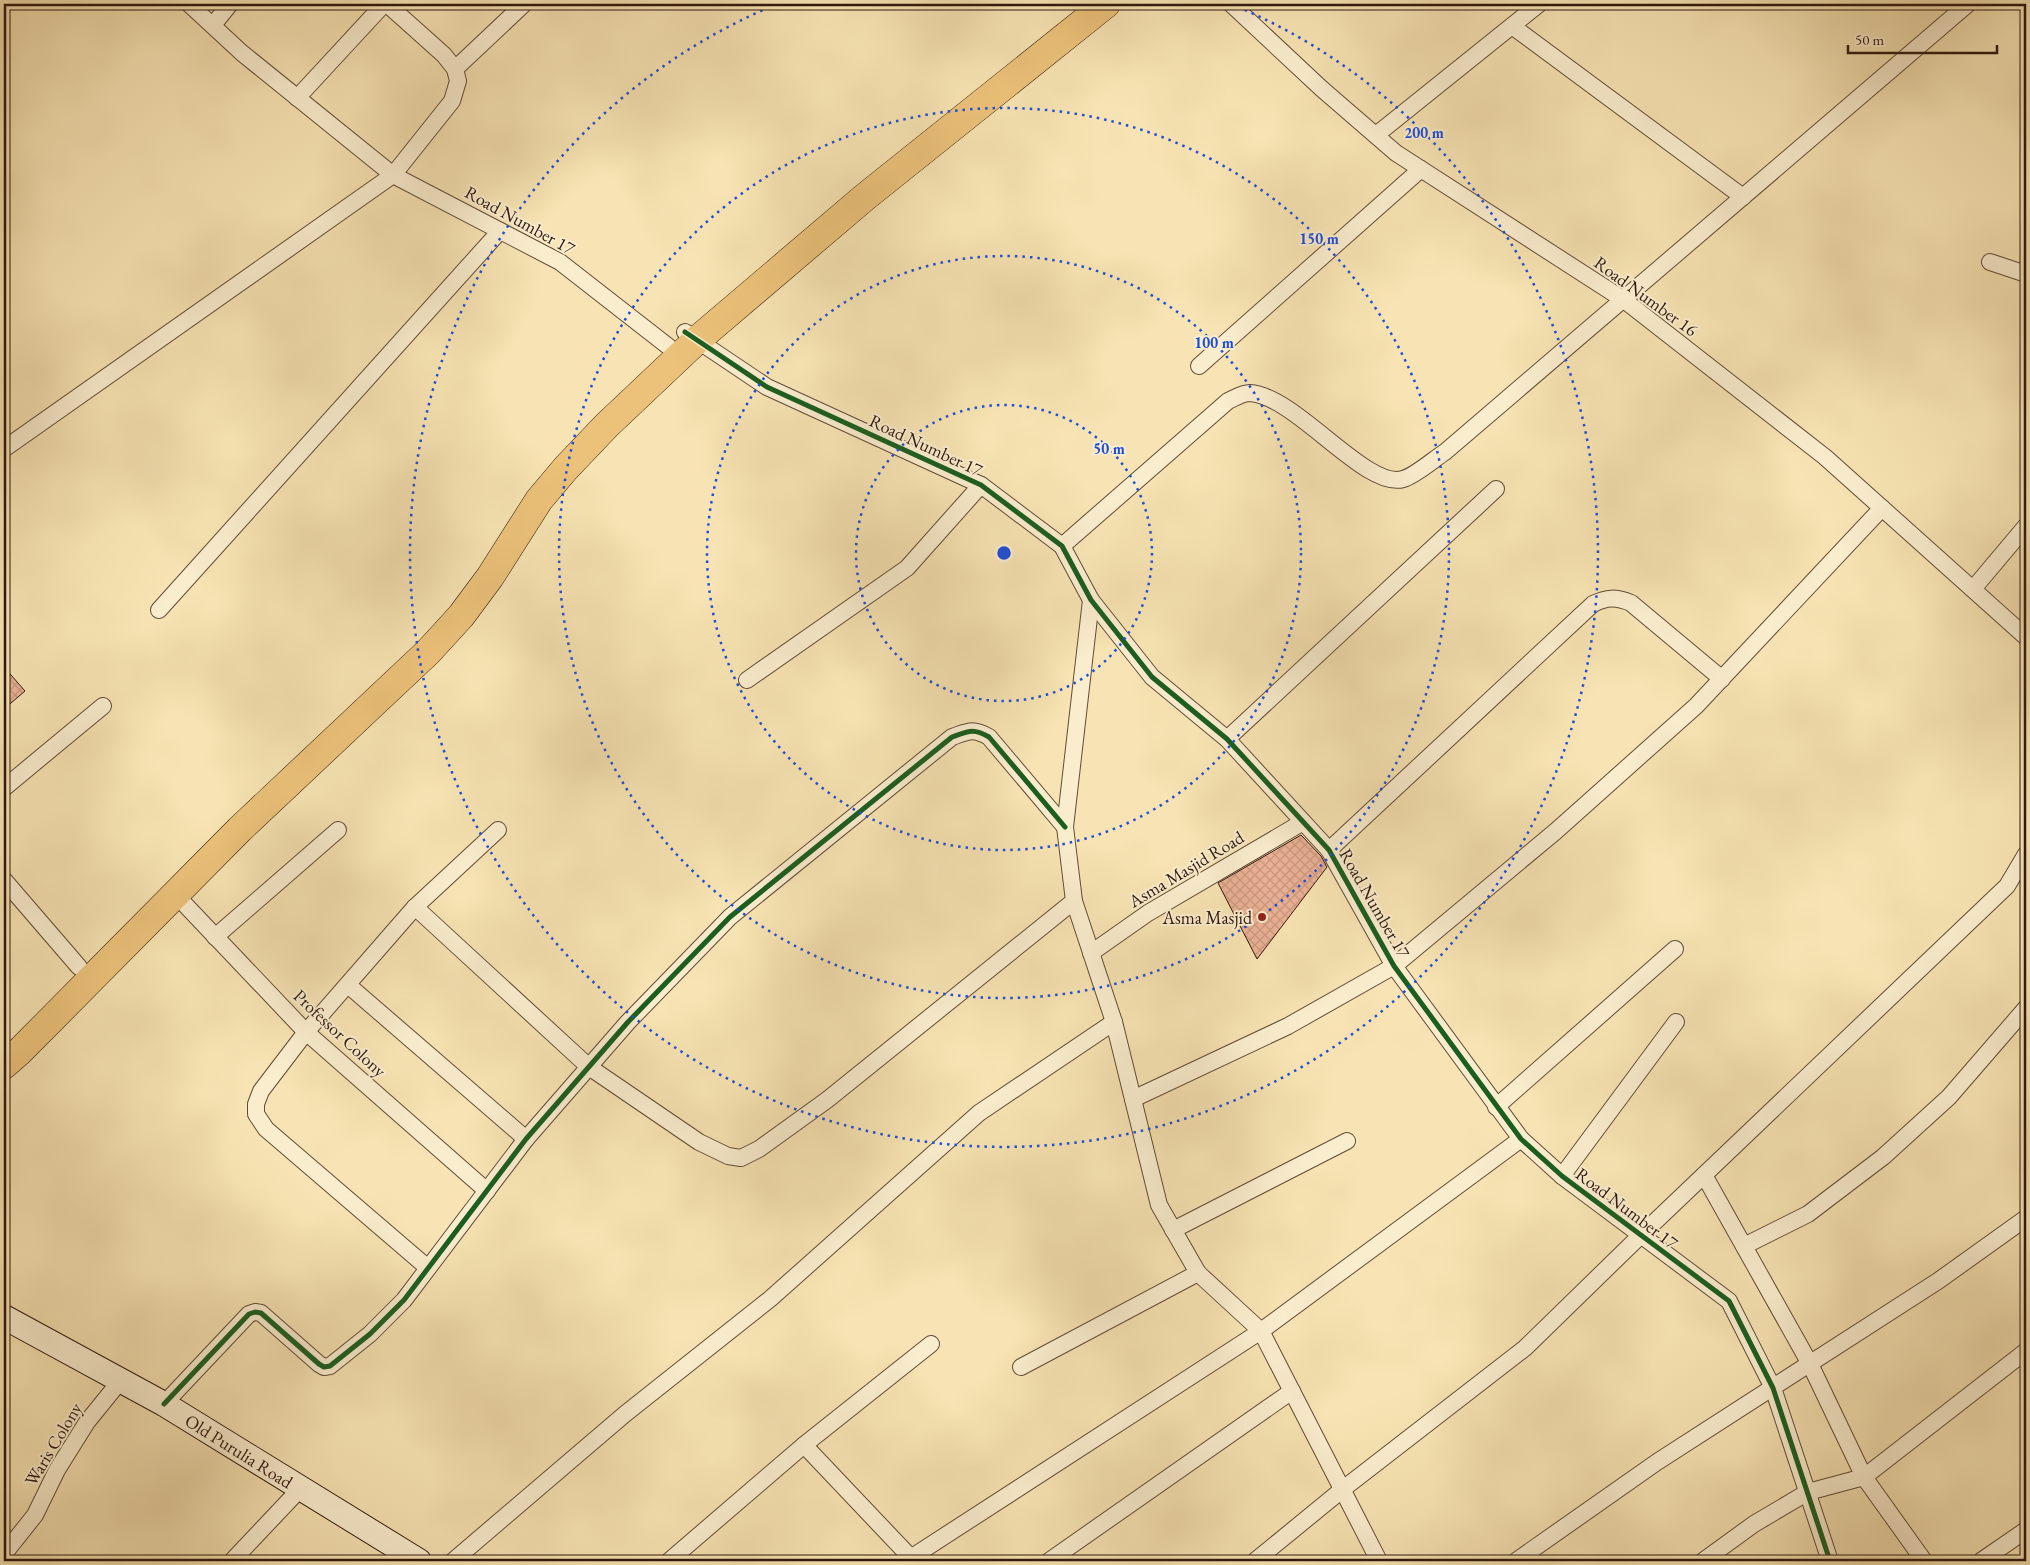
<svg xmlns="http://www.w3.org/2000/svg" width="2030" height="1565" viewBox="0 0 2030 1565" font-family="'EB Garamond',serif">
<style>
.building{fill:url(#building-cross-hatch);stroke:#2f180e}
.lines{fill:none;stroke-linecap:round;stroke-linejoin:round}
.minor-casing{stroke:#614b37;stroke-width:18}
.secondary-casing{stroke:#2f180e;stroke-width:26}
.trunk-casing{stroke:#2f180e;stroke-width:29}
.minor{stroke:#faedce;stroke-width:16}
.secondary{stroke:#faedce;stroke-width:24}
.trunk{stroke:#ecc27a;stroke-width:28}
.cycleway-casing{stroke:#faedce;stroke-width:8}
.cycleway{stroke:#1b5e20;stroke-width:5}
.ring{fill:none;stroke:#1d4ed8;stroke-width:2.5;stroke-dasharray:2.5 5}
.poi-dot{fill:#8f2418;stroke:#faedce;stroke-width:2}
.labels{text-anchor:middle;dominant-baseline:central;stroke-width:4;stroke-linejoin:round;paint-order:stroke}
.street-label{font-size:18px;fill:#2f180e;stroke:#faedce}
.poi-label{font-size:18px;fill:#2f180e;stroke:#faedce;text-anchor:end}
.centre{fill:#1d4ed8;stroke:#faedce;stroke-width:2.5}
.ring-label{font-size:15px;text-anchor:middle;font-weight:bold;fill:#1d4ed8;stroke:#faedce;stroke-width:4;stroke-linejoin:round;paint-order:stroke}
</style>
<defs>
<pattern id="building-cross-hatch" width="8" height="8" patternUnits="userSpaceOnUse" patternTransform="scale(1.25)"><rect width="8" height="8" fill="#ebb195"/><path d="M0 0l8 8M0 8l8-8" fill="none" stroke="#ca987f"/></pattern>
</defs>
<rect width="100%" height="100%" fill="#f7e3b3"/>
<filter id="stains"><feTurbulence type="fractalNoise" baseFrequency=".004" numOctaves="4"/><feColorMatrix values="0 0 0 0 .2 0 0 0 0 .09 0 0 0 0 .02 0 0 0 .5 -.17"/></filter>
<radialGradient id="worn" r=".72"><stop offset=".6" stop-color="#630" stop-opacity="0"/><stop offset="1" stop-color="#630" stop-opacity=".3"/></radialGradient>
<g class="building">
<polygon points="4,667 25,691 4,709"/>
<polygon points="1301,835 1321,856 1327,867 1257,959 1218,883"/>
</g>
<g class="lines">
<g class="minor-casing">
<g id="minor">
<polyline points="387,4 444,55 455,69 458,81 452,101 393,175 560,262 669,347"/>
<polyline points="1231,4 1322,89 1396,153 1624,300 1825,457 2026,637"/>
<polyline points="213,25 230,4"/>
<polyline points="1512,26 1743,197"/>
<polyline points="455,69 524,4"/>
<polyline points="297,98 384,4"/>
<polyline points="1376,135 1539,4"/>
<polyline points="1990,262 2026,274"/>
<polyline points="685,332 767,387 981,485 1062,546 1091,600 1152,677 1227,739 1329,850 1394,966 1521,1139 1562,1176 1729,1301 1773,1388 1830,1561"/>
<polyline points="1199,366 1421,169"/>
<polyline points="4,449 393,175 242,53 189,4"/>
<path d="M1062,546L1228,401C1235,398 1242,393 1250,393C1296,396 1366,490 1403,479C1415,476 1434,459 1445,452L1968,4"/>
<polyline points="1973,589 2026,526"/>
<polyline points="1091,600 1065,827 1074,901 1114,1022 1159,1205 1198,1273 1261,1331 1379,1561"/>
<polyline points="159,610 500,231"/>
<polyline points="747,680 907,568 981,485"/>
<polyline points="1227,739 1496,489"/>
<polyline points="4,788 103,706"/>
<path d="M1329,850L1593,604C1607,597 1616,597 1631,603L1722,679"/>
<polyline points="4,880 79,967"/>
<polyline points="175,894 306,1032 487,1191"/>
<polyline points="415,907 589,1067 699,1142 728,1156 741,1158 759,1149 827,1100 1074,901"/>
<polyline points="215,937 338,830"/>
<polyline points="1091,953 1148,913 1303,822"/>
<polyline points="348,985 526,1139"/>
<polyline points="1133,1099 1288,1026 1394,966 1556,831 1696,706 1882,508"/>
<polyline points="1496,1107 1675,949"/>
<polyline points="1704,1175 1810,1364 1864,1477 1924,1561"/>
<polyline points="1562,1176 1676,1022"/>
<polyline points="1173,1230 1347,1141"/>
<polyline points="1744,1246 1808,1214 1883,1157 1949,1097 2026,1008"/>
<polyline points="428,1268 266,1129 256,1114 256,1104 261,1091 306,1032 415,907 498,830"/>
<polyline points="1021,1367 1198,1273"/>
<path d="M164,1404L249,1314L255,1312L261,1313L319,1364L324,1367L330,1366L370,1334L404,1300L526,1139L628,1022L730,917L952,737C969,731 973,728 989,737L1065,827"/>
<polyline points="804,1445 931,1344"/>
<polyline points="4,1554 35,1515 57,1470 87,1422 121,1380"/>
<polyline points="232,1561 300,1489"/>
<polyline points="453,1561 625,1414 770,1299 979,1113 1114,1022"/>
<polyline points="669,1561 804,1445 914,1561"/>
<polyline points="906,1561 1261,1331 1521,1139"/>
<polyline points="1049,1561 1292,1391"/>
<polyline points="1255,1561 1343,1489 1525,1348 1641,1235 2007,886 2026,854"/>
<polyline points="1516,1561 1657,1462 1938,1281 2026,1218"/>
<polyline points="1703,1561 1754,1524 1808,1492 1864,1477 2026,1351"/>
<polyline points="1981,1561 2026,1530"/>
</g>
</g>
<g class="secondary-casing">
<polyline id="secondary" points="4,1317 164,1404 419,1561"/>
</g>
<g class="trunk-casing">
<polyline id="trunk" points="4,1065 20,1051 240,829 428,652 461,616 490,577 539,500 566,468 607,425 697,340 865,197 1106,4"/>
</g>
<use href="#minor" class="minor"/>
<use href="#secondary" class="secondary"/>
<use href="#trunk" class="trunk"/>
<g class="cycleway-casing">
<g id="cycleway">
<polyline points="685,332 767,387 981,485 1062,546 1091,600 1152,677 1227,739 1329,850 1394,966 1521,1139 1562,1176 1729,1301 1773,1388 1830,1561"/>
<path d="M164,1404L249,1314L255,1312L261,1313L319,1364L324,1367L330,1366L370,1334L404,1300L526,1139L628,1022L730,917L952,737C969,731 973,728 989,737L1065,827"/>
</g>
</g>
<use href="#cycleway" class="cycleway"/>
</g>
<g class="ring">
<circle cx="1004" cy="553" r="148"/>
<circle cx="1004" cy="553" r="297"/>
<circle cx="1004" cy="553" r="445"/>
<path d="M1231 4A594 594 0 1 1 777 4"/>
</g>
<circle class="poi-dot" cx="1262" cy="917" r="5"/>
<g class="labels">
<g class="street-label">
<text transform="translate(520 220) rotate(29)">Road Number 17</text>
<text transform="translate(1646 296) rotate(36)">Road Number 16</text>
<text transform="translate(926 445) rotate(25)">Road Number 17</text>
<text transform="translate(1186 869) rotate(-31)">Asma Masjid Road</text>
<text transform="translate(1375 903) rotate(60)">Road Number 17</text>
<text transform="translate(340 1033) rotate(43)">Professor Colony</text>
<text transform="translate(1627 1208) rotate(37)">Road Number 17</text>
<text transform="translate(53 1444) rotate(-59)">Waris Colony</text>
<text transform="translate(239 1451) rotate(32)">Old Purulia Road</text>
</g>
<g class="poi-label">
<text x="1252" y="917">Asma Masjid</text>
</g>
</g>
<circle cx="1004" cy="553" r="8" class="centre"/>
<g class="ring-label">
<text x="1424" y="138">200 m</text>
<text x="1319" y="244">150 m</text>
<text x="1214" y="348">100 m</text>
<text x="1109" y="454">50 m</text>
</g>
<rect width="2030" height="1565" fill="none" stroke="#f7e3b3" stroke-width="20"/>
<rect x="5" y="5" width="2020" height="1555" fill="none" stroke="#2f180e" stroke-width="2.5"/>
<rect x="10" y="10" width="2010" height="1545" fill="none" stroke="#2f180e"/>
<path d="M1848 45v8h149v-8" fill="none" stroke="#2f180e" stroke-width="2.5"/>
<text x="1855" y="45" font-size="15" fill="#2f180e" stroke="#faedce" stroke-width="4" paint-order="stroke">50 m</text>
<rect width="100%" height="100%" filter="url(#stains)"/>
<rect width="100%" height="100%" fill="url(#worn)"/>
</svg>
